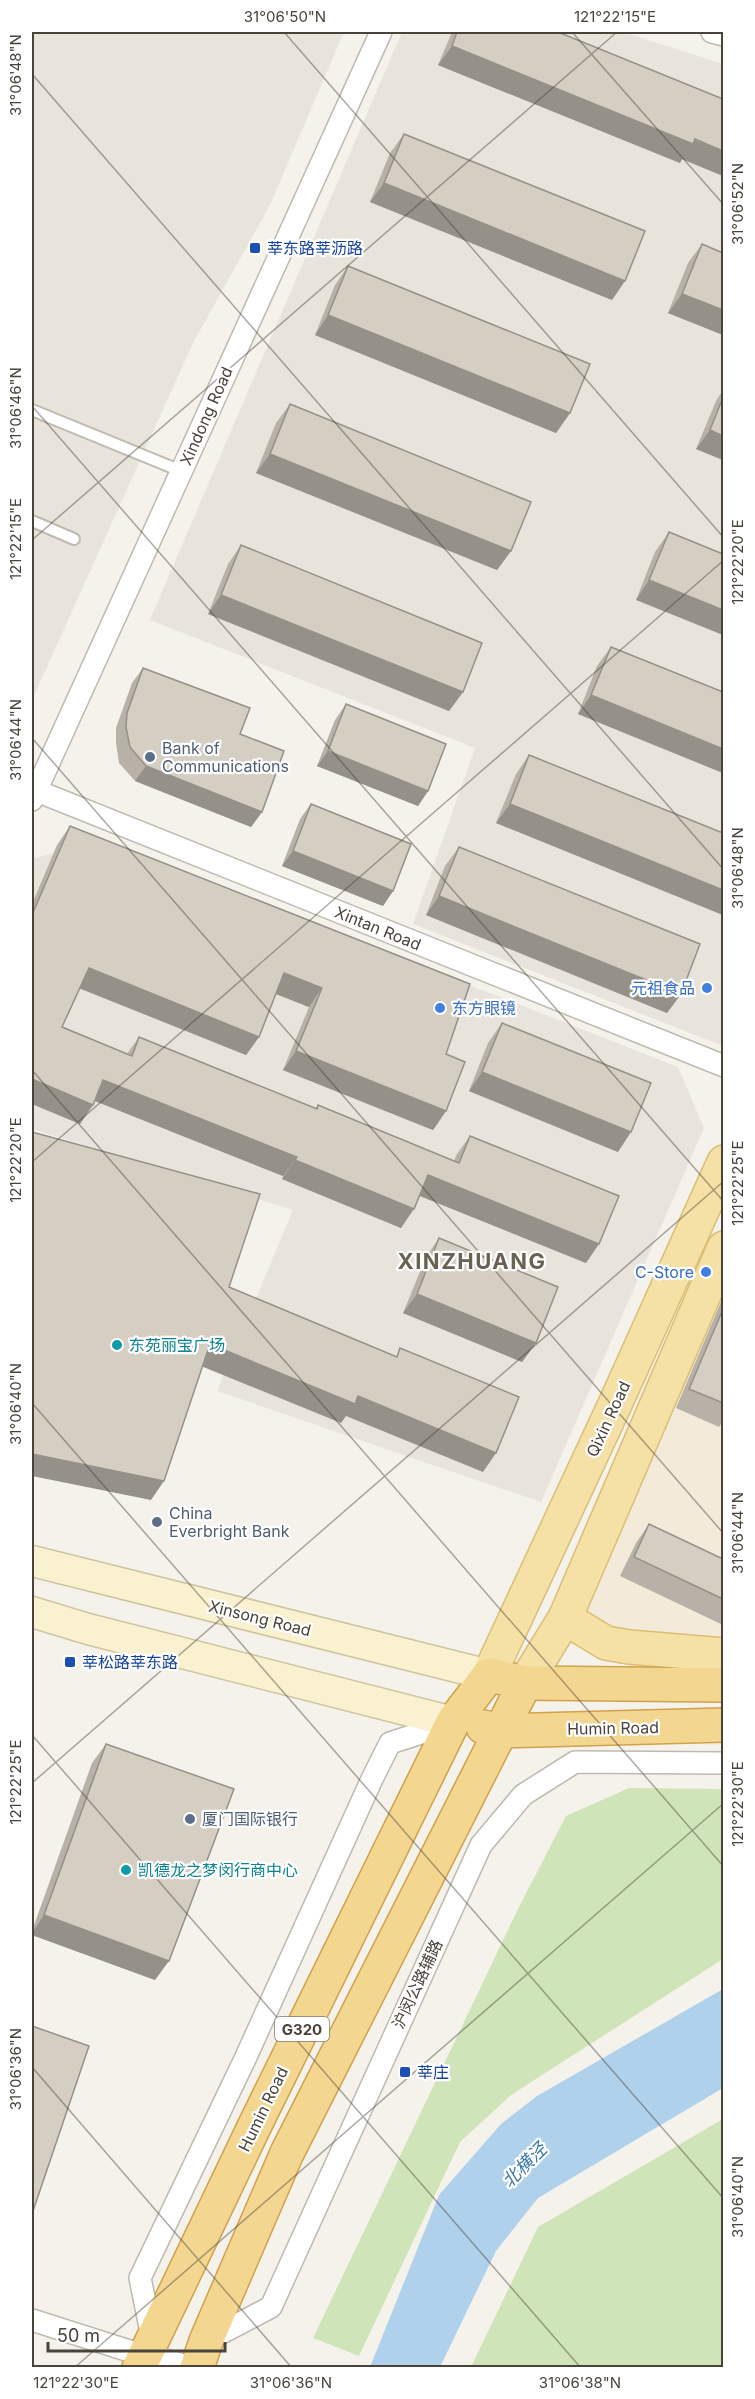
<svg xmlns="http://www.w3.org/2000/svg" width="755" height="2399" viewBox="0 0 755 2399" font-family="Inter,'Noto Sans SC',sans-serif">
<style>
.residential{fill:#e8e4db}
.commercial{fill:#f4eada}
.green{fill:#d0e4b9}
.water{fill:#afd1eb}
.lines{fill:none;stroke-linecap:round;stroke-linejoin:round}
.service-casing{stroke:#bfbaaf;stroke-width:14}
.minor-casing{stroke:#bfbaaf;stroke-width:24}
.tertiary-casing{stroke:#bfbaaf;stroke-width:28}
.secondary-casing{stroke:#d0c5a0;stroke-width:33}
.primary-casing{stroke:#dabe75;stroke-width:36}
.trunk-casing{stroke:#d0a24b;stroke-width:36}
.service{stroke:#fff;stroke-width:10}
.minor{stroke:#fff;stroke-width:21}
.tertiary{stroke:#fff;stroke-width:26}
.secondary{stroke:#faf1d1;stroke-width:30}
.primary{stroke:#f5e0a5;stroke-width:33}
.trunk{stroke:#f3d690;stroke-width:33}
.wall{fill:#b7b1a8}
.shaded-wall{fill:#959088}
.building{fill:#d5cec3;stroke:#959088;stroke-width:1.5}
.ticks{fill:none;stroke:#49433a;stroke-width:1.5;stroke-opacity:0.45}
.transit-dot{fill:#1a4fb4;stroke:#fff;stroke-width:2}
.service-dot{fill:#5c6f8a;stroke:#fff;stroke-width:2}
.shop-dot{fill:#3f7fe0;stroke:#fff;stroke-width:2}
.culture-dot{fill:#0f9aa8;stroke:#fff;stroke-width:2}
.labels{text-anchor:middle;dominant-baseline:central;stroke-width:4.5;stroke-linejoin:round;paint-order:stroke}
.shield{fill:#fff;stroke:#807b75;stroke-width:1.5}
.shield-label{font-size:15px;font-weight:bold;fill:#49433a}
.transit-label{font-size:16px;fill:#164399;stroke:#fff;text-anchor:start}
.street-label{font-size:16px;fill:#49433a;stroke:#fff}
.service-label{font-size:16px;fill:#4e5e75;stroke:#fff;text-anchor:start}
.shop-label{font-size:16px;fill:#366cbe;stroke:#fff;text-anchor:end}
.culture-label{font-size:16px;fill:#0d838f;stroke:#fff;text-anchor:start}
.water-label{font-size:18px;font-style:italic;fill:#3c7aab;stroke:#fff}
.district-label{font-size:22px;font-weight:bold;letter-spacing:1.5px;fill:#6a6152;stroke:#fff}
.neatline{fill:none;stroke:#49433a;stroke-width:2}
.ticks-label{font-size:15px;text-anchor:middle;fill:#49433a}
</style>
<rect width="100%" height="100%" fill="#f5f2ec"/>
<g class="residential">
<polygon points="32,32 344,32 270,205 193,343 32,700"/>
<polygon points="402,32 623,32 723,64 723,1046 413,924 475,748 150,620"/>
<polygon points="100,840 678,1067 704,1128 541,1502 217,1391 293,1210 32,1129 32,859"/>
</g>
<polygon class="commercial" points="723,1283 723,1639 604,1627 582,1607"/>
<g class="green">
<polygon points="629,1788 723,1789 723,1959 511,2095 460,2142 359,2356 313,2338 519,1907 566,1816"/>
<polygon points="723,2119 723,2367 471,2367 538,2227"/>
</g>
<polygon class="water" points="723,1989 723,2088 538,2198 496,2251 440,2367 370,2367 439,2195 501,2124 537,2096"/>
<g class="lines">
<g class="service-casing">
<g id="service">
<polyline points="32,410 181,471"/>
<polyline points="32,521 74,539"/>
</g>
</g>
<g class="minor-casing">
<g id="minor">
<polyline points="712,32 724,35"/>
<polyline points="32,789 724,1066"/>
<polyline points="32,800 381,32"/>
<polyline points="32,2320 145,2356"/>
<polyline points="152,2337 140,2278 245,2059 372,1779 390,1743 452,1723"/>
<polyline points="206,2341 271,2307 481,1845 523,1795 575,1762 724,1763"/>
</g>
</g>
<g class="tertiary-casing">
<polyline id="tertiary" points="145,2356 184,2368"/>
</g>
<g class="secondary-casing">
<g id="secondary">
<polyline points="32,1561 489,1675"/>
<polyline points="32,1612 88,1629 453,1722"/>
</g>
</g>
<g class="primary-casing">
<g id="primary">
<polyline points="565,1618 606,1643 629,1647 724,1655"/>
<polyline points="489,1675 616,1402 724,1162"/>
<polyline points="525,1683 565,1618 724,1248"/>
</g>
</g>
<g class="trunk-casing">
<g id="trunk">
<polyline points="483,1727 502,1731 724,1725"/>
<polyline points="139,2368 254,2127 453,1722 489,1675 525,1683 724,1685"/>
<polyline points="197,2368 206,2341 287,2153 525,1683"/>
</g>
</g>
<use href="#service" class="service"/>
<use href="#minor" class="minor"/>
<use href="#tertiary" class="tertiary"/>
<use href="#secondary" class="secondary"/>
<use href="#primary" class="primary"/>
<use href="#trunk" class="trunk"/>
</g>
<g class="wall">
<polygon points="452,32 558,32 723,99 723,176 682,159 680,163 438,65"/>
<polygon points="404,134 612,300 370,202 390,153"/>
<polygon points="702,244 723,253 723,335 668,313 688,263"/>
<polygon points="348,266 570,413 556,433 315,335 335,285"/>
<polygon points="723,390 723,460 696,449 716,401"/>
<polygon points="290,404 511,551 497,570 256,473 276,423"/>
<polygon points="669,532 723,554 636,600 655,552"/>
<polygon points="241,545 463,692 449,711 208,614 228,564"/>
<polygon points="611,647 723,692 723,773 578,714 597,666"/>
<polygon points="143,668 240,734 262,812 251,827 135,781 119,763 116,743 116,728 132,683"/>
<polygon points="346,704 428,791 418,806 317,766 335,720"/>
<polygon points="529,755 723,833 723,915 496,823 516,774"/>
<polygon points="311,804 393,891 383,906 282,866 300,819"/>
<polygon points="70,826 446,1054 446,1111 433,1130 283,1070 309,1007 276,994 259,1037 246,1055 80,988 62,1027 127,1054 139,1037 316,1108 318,1105 454,1161 457,1154 470,1136 586,1263 420,1196 401,1228 282,1179 283,1176 95,1101 80,1124 32,1104 32,904 57,845"/>
<polygon points="459,847 681,994 667,1013 426,915 445,866"/>
<polygon points="502,1023 618,1152 469,1091 488,1043"/>
<polygon points="439,1238 536,1343 522,1362 403,1313 426,1257"/>
<polygon points="723,1297 723,1421 719,1427 676,1408"/>
<polygon points="649,1524 723,1559 723,1625 620,1576 636,1543"/>
<polygon points="106,1744 155,1980 32,1935 32,1931 92,1763"/>
</g>
<g class="shaded-wall">
<polygon points="452,46 723,151 723,176 682,159 680,163 438,65"/>
<polygon points="384,183 625,281 612,300 370,202"/>
<polygon points="682,294 723,310 723,335 668,313"/>
<polygon points="328,315 570,413 556,433 315,335"/>
<polygon points="710,430 723,436 723,460 696,449"/>
<polygon points="270,454 511,551 497,570 256,473"/>
<polygon points="649,580 723,610 723,635 636,600"/>
<polygon points="221,595 463,692 449,711 208,614"/>
<polygon points="591,695 723,749 723,773 578,714"/>
<polygon points="328,751 428,791 418,806 317,766"/>
<polygon points="146,766 262,812 251,827 135,781"/>
<polygon points="510,804 723,890 723,915 496,823"/>
<polygon points="293,851 393,891 383,906 282,866"/>
<polygon points="439,896 681,994 667,1013 426,915"/>
<polygon points="89,968 259,1037 246,1055 76,987"/>
<polygon points="284,973 322,988 309,1007 271,992"/>
<polygon points="296,1051 446,1111 433,1130 283,1070"/>
<polygon points="482,1072 631,1132 618,1152 469,1091"/>
<polygon points="32,1079 93,1105 80,1124 32,1104"/>
<polygon points="103,1080 297,1157 283,1176 90,1099"/>
<polygon points="295,1160 414,1209 401,1228 282,1179"/>
<polygon points="428,1175 599,1244 586,1263 415,1194"/>
<polygon points="417,1294 536,1343 522,1362 403,1313"/>
<polygon points="210,1344 358,1396 496,1453 483,1472 346,1416 341,1423 196,1364"/>
<polygon points="32,1454 164,1481 151,1500 32,1476"/>
<polygon points="44,1915 169,1961 155,1980 32,1935 32,1933"/>
</g>
<g class="building">
<polygon points="457,32 558,32 723,99 723,151 695,139 693,144 452,46"/>
<polygon points="404,134 645,231 625,281 384,183"/>
<polygon points="702,244 723,253 723,310 682,294"/>
<polygon points="348,266 590,364 570,413 328,315"/>
<polygon points="723,397 723,436 710,430"/>
<polygon points="290,404 531,502 511,551 270,454"/>
<polygon points="669,532 723,554 723,610 649,580"/>
<polygon points="241,545 482,643 463,692 221,595"/>
<polygon points="611,647 723,692 723,749 591,695"/>
<polygon points="143,668 250,708 240,734 284,751 262,812 146,766 130,747 126,727 127,713"/>
<polygon points="346,704 446,744 428,791 328,751"/>
<polygon points="529,755 723,833 723,890 510,804"/>
<polygon points="311,804 411,844 393,891 293,851"/>
<polygon points="70,826 470,984 446,1054 465,1062 446,1111 296,1051 322,988 284,973 259,1037 89,968 62,1027 132,1056 139,1037 317,1109 318,1105 459,1163 470,1136 619,1196 599,1244 428,1175 414,1209 295,1160 297,1157 103,1080 93,1105 32,1079 32,915"/>
<polygon points="459,847 700,944 681,994 439,896"/>
<polygon points="502,1023 651,1083 631,1132 482,1072"/>
<polygon points="32,1132 260,1194 229,1287 397,1357 400,1348 519,1397 496,1453 358,1396 355,1404 210,1344 164,1481 32,1454"/>
<polygon points="439,1238 558,1287 536,1343 417,1294"/>
<polygon points="723,1309 723,1403 689,1389"/>
<polygon points="649,1524 723,1559 723,1599 634,1557"/>
<polygon points="106,1744 234,1789 169,1961 44,1915"/>
<polygon points="32,2026 89,2046 32,2214"/>
</g>
<path class="ticks" d="M284,32L724,538M572,32L724,205M32,74L724,870M32,406L724,1202M32,540L617,32M32,738L724,1534M32,1070L724,1867M32,1162L724,560M32,1403L724,2199M32,1735L581,2368M32,1783L724,1181M32,2067L292,2368M74,2368L724,1803"/>
<g class="transit-dot">
<rect x="249" y="242" width="12" height="12" rx="3"/>
<rect x="64" y="1656" width="12" height="12" rx="3"/>
<rect x="399" y="2066" width="12" height="12" rx="3"/>
</g>
<g class="service-dot">
<circle cx="150" cy="757" r="6"/>
<circle cx="157" cy="1522" r="6"/>
<circle cx="190" cy="1819" r="6"/>
</g>
<g class="shop-dot">
<circle cx="707" cy="988" r="6"/>
<circle cx="440" cy="1008" r="6"/>
<circle cx="706" cy="1272" r="6"/>
</g>
<g class="culture-dot">
<circle cx="117" cy="1345" r="6"/>
<circle cx="126" cy="1870" r="6"/>
</g>
<g class="labels">
<rect class="shield" x="275" y="2017" width="54" height="24" rx="4.5"/>
<g class="shield-label">
<text x="302" y="2029">G320</text>
</g>
<g class="transit-label">
<text x="267" y="248">莘东路莘沥路</text>
<text x="82" y="1662">莘松路莘东路</text>
<text x="417" y="2072">莘庄</text>
</g>
<g class="street-label">
<text transform="translate(206 416) rotate(-66)">Xindong Road</text>
<text transform="translate(378 928) rotate(22)">Xintan Road</text>
<text transform="translate(608 1419) rotate(-65)">Qixin Road</text>
<text transform="translate(260 1618) rotate(14)">Xinsong Road</text>
<text transform="translate(613 1728) rotate(-1)">Humin Road</text>
<text transform="translate(417 1984) rotate(-65)">沪闵公路辅路</text>
<text transform="translate(263 2109) rotate(-64)">Humin Road</text>
</g>
<g class="service-label">
<text x="162" y="748">Bank of<tspan x="162" dy="18">Communications</tspan></text>
<text x="169" y="1513">China<tspan x="169" dy="18">Everbright Bank</tspan></text>
<text x="202" y="1819">厦门国际银行</text>
</g>
<g class="shop-label">
<text x="695" y="988">元祖食品</text>
<text x="452" y="1008" text-anchor="start">东方眼镜</text>
<text x="694" y="1272">C-Store</text>
</g>
<g class="culture-label">
<text x="129" y="1345">东苑丽宝广场</text>
<text x="138" y="1870">凯德龙之梦闵行商中心</text>
</g>
<g class="water-label">
<text transform="translate(524 2165) rotate(-45)">北横泾</text>
</g>
<g class="district-label">
<text x="472" y="1261">XINZHUANG</text>
</g>
</g>
<rect width="755" height="2399" fill="none" stroke="#ffffff" stroke-width="66"/>
<path d="M48 2342v9h177v-9" fill="none" stroke="#49433a" stroke-width="3"/>
<text x="57" y="2342" font-size="18" fill="#49433a" stroke="#ffffff" stroke-width="4.5" paint-order="stroke">50 m</text>
<rect x="33" y="33" width="689" height="2333" class="neatline"/>
<g class="ticks-label">
<text x="285" y="22">31°06'50"N</text>
<text x="615" y="22">121°22'15"E</text>
<text transform="translate(16 75) rotate(-90)" y="5">31°06'48"N</text>
<text transform="translate(738 204) rotate(-90)" y="5">31°06'52"N</text>
<text transform="translate(16 408) rotate(-90)" y="5">31°06'46"N</text>
<text transform="translate(16 539) rotate(-90)" y="5">121°22'15"E</text>
<text transform="translate(738 562) rotate(-90)" y="5">121°22'20"E</text>
<text transform="translate(16 740) rotate(-90)" y="5">31°06'44"N</text>
<text transform="translate(738 868) rotate(-90)" y="5">31°06'48"N</text>
<text transform="translate(16 1160) rotate(-90)" y="5">121°22'20"E</text>
<text transform="translate(738 1183) rotate(-90)" y="5">121°22'25"E</text>
<text transform="translate(16 1404) rotate(-90)" y="5">31°06'40"N</text>
<text transform="translate(738 1533) rotate(-90)" y="5">31°06'44"N</text>
<text transform="translate(16 1782) rotate(-90)" y="5">121°22'25"E</text>
<text transform="translate(738 1804) rotate(-90)" y="5">121°22'30"E</text>
<text transform="translate(16 2069) rotate(-90)" y="5">31°06'36"N</text>
<text transform="translate(738 2197) rotate(-90)" y="5">31°06'40"N</text>
<text x="76" y="2388">121°22'30"E</text>
<text x="291" y="2388">31°06'36"N</text>
<text x="580" y="2388">31°06'38"N</text>
</g>
</svg>
